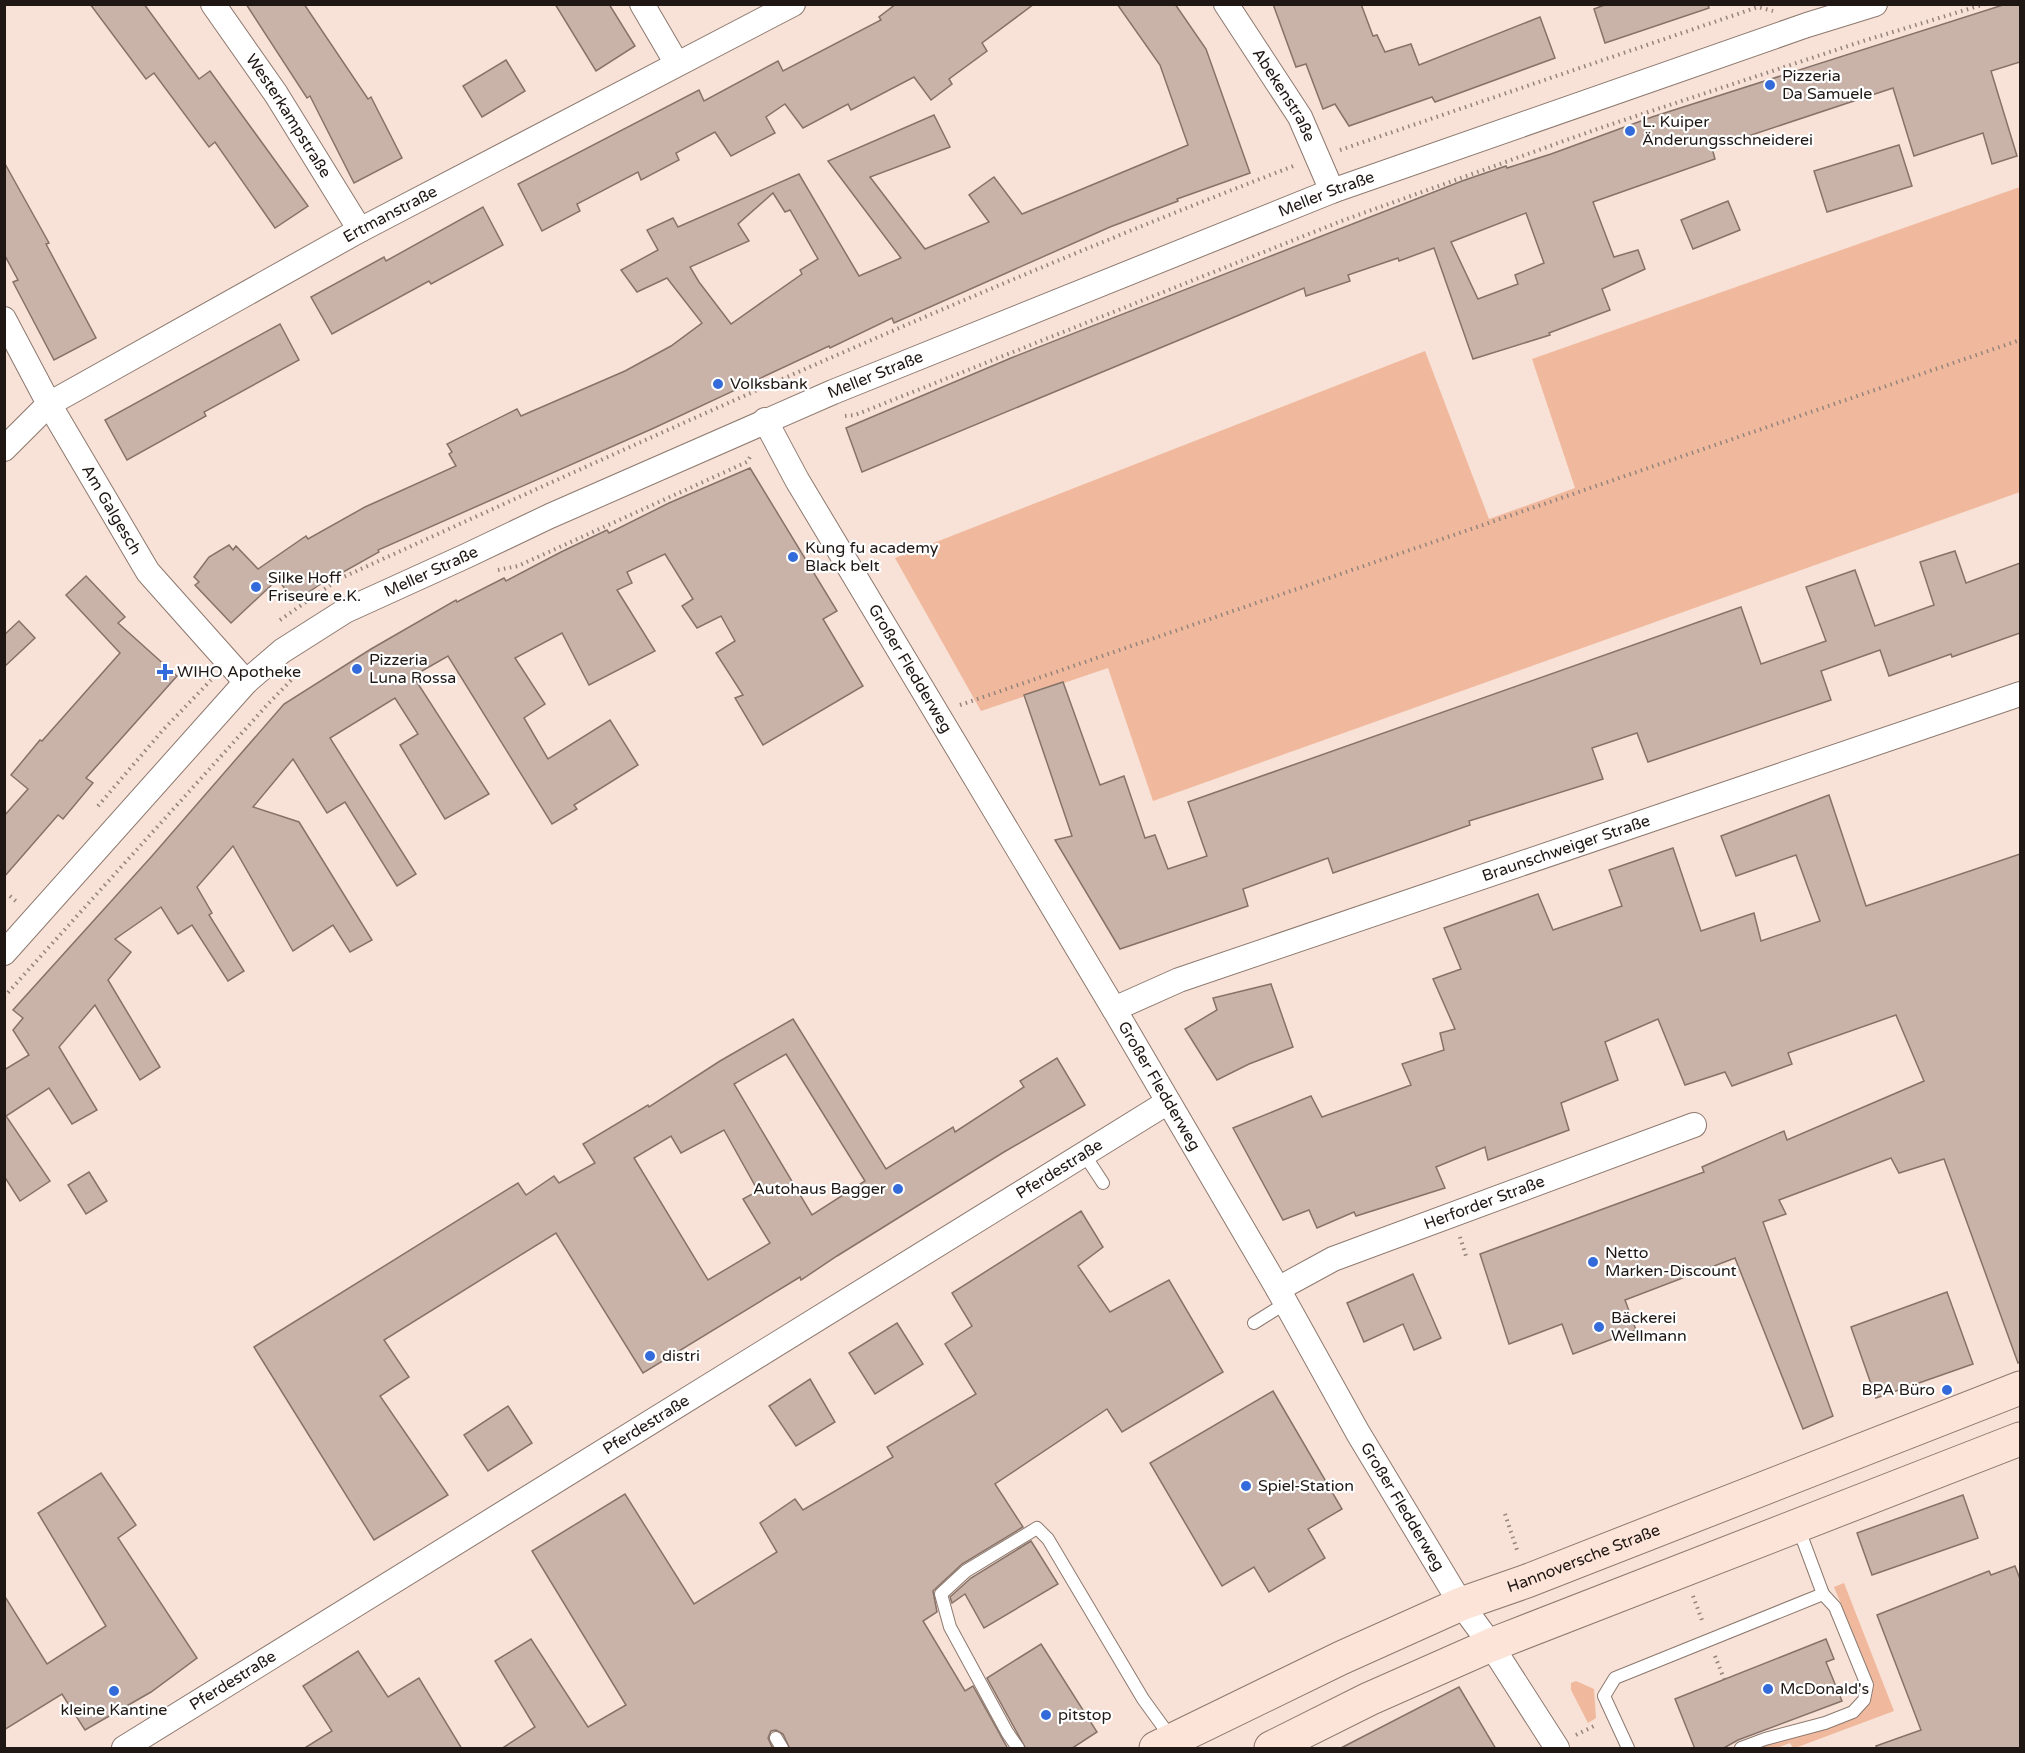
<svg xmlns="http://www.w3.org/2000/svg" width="2025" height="1753" viewBox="0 0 2025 1753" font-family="'Varela Round',sans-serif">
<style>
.green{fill:#f0b99d}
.building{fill:#c9b3a9;stroke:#867268;stroke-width:1.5;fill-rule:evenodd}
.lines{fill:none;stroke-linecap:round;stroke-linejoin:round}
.service-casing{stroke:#8d796f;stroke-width:14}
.minor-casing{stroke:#8d796f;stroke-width:26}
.secondary-casing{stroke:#8d796f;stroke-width:35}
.path{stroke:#94847c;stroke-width:4;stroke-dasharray:1.5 4.5;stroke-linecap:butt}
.service{stroke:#fff;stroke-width:12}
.minor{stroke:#fff;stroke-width:24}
.secondary{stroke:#fde4d8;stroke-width:33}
.poi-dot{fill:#346bda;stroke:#fff;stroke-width:2}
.labels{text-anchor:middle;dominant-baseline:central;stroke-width:4.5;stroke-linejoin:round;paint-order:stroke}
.poi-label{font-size:16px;fill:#1f1713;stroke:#fff;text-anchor:start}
.street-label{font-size:16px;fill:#1f1713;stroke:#fff}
</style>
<rect width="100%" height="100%" fill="#f8e1d6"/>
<g class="green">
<polygon points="2020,187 2020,492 1153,801 1108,668 981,711 895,558 1425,351 1489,519 1575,488 1532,359"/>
<polygon points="1844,1583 1894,1711 1795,1748 1793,1748 1790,1743 1777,1748 1757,1748 1826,1728 1856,1717 1870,1703 1874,1684 1834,1587"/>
<polygon points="1576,1681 1594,1689 1596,1718 1588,1723 1571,1690 1571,1683"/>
</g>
<g class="building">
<polygon points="90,4 144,4 199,79 210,71 308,206 275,228 215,142 209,147 154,73 146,79"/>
<polygon points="246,4 304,4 368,99 371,97 402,158 354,183 310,96 307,98"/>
<polygon points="555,4 609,4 635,46 596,71"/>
<polygon points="896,4 1034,4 982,43 987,51 949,79 952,84 931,100 914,77 851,110 848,104 803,128 785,104 766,117 775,133 731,156 715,132 676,153 679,160 641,180 638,172 577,204 580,211 542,231 518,184 699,90 704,101 778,61 783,71 881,20 879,17"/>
<path d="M1117,4H1175L1206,49L1250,173L1177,199L1178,201L1110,227L894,323L892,318L830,348L829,346L654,428L378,550L379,552L338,575L337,573L294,602L278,579L231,623L195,585L199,582L194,577L209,557L229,545L233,550L236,546L258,569L306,536L308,539L365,507L456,466L449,454L452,452L447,444L517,409L521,416L625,371L671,346L702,323L667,278L637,292L621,270L658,250L647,230L673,218L678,227L799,174L859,276L901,258L828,161L934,115L950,147L870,177L925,249L989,222L969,195L994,177L1022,214L1188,145L1160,65ZM773,193L785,212L790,210L818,259L800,270L802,274L731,324L699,282L690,267L749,241L738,224Z"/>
<polygon points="1273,4 1361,4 1373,36 1377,35 1385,52 1411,44 1419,65 1540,17 1555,58 1435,102 1432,97 1349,126 1335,104 1323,109 1306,64 1296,67"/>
<polygon points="1607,4 1708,4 1709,8 1605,43 1594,9"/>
<path d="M2006,4H2020V62L1991,71L2017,156L1992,164L1983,133L1914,156L1893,88L1712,148L1715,159L1593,202L1614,257L1638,250L1645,269L1602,289L1610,310L1549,333L1550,335L1473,359L1434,248L1399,261L1398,258L1348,275L1350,281L1306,296L1304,288L862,472L846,428L1011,358L1462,181L1506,166L1507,168L1551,154L1652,117ZM1526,213L1544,263L1515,275L1518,284L1478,299L1451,242Z"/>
<polygon points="506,60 525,91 482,117 463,86"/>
<polygon points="1899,145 1912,186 1827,212 1814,171"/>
<polygon points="4,162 49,243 46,244 96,338 54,360 13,282 18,280 4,254"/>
<polygon points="1728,201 1740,230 1693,249 1681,220"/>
<polygon points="483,207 503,245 431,284 429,281 332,334 311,297 384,257 386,261"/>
<polygon points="280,324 299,360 204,412 206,416 127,460 105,420"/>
<polygon points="750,468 837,611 823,619 863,686 763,745 735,698 743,695 716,653 735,641 721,616 697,628 682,606 693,599 665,554 627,572 632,583 617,590 655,651 589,685 562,633 515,658 545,704 524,718 548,759 610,720 638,765 574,805 577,809 552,824 448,656 413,676 489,794 445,819 400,745 418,734 395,698 330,738 416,874 397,886 345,802 327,813 293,759 253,807 299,822 372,940 350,952 333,925 293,951 233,846 197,887 212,913 209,915 244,971 228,981 192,925 178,934 161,907 115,939 131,952 108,980 160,1067 140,1080 95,1005 59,1047 97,1110 72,1124 49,1088 6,1116 50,1181 20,1201 4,1176 4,1070 29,1055 13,1030 23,1018 13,1010 152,856 284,704 371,649 456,600 457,602 504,578 506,581 561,552 607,530 609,533 669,503"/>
<polygon points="1955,551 1966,583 2020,563 2020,633 1952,657 1951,654 1889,676 1880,650 1821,671 1831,700 1648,762 1637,733 1592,748 1603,779 1469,821 1470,825 1333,873 1328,858 1243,889 1248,906 1120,949 1055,840 1072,836 1024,695 1063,682 1100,785 1124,776 1145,838 1155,835 1168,869 1207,856 1188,802 1741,607 1761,664 1826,641 1806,587 1855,570 1875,626 1934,605 1920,562"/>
<polygon points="86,576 125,617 118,623 177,676 86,778 93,783 63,819 58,815 4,877 4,816 28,789 11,775 40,740 42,741 120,653 66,595"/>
<polygon points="19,621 35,638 4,667 4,635"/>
<polygon points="1829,795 1866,906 2020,854 2020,1362 2018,1363 1944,1159 1899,1173 1891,1158 1779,1200 1786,1214 1763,1222 1833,1416 1803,1429 1735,1258 1625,1300 1636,1330 1573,1354 1562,1324 1509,1344 1480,1254 1704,1172 1702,1167 1784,1131 1787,1140 1924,1081 1896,1015 1788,1053 1792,1064 1732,1086 1725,1072 1685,1085 1658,1019 1605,1042 1618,1080 1561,1103 1569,1130 1488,1160 1485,1147 1436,1167 1445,1188 1356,1216 1354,1212 1317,1228 1309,1210 1283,1220 1233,1128 1311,1096 1322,1117 1411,1085 1402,1064 1444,1050 1440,1033 1455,1029 1433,979 1461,969 1444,928 1538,894 1553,930 1622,906 1609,870 1673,848 1701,931 1754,913 1761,941 1820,921 1796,855 1736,876 1721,836"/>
<polygon points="1271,984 1293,1047 1249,1064 1217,1080 1185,1029 1217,1010 1213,998"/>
<path d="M793,1019L886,1169L953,1127L955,1132L1024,1087L1020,1081L1057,1058L1085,1105L1004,1152L837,1256L801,1280L800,1277L643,1373L556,1233L384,1340L409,1377L380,1396L448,1495L374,1540L254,1347L518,1183L526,1195L554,1176L559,1183L595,1163L583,1144L648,1105L649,1107L720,1061ZM786,1054L865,1181L812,1215L734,1084ZM724,1130L758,1191L743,1199L770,1243L708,1280L634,1158L671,1136L681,1153Z"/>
<polygon points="89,1172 107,1201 86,1214 68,1185"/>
<polygon points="1081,1211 1103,1247 1078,1266 1110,1312 1169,1280 1223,1372 1122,1432 1107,1409 995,1484 1023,1527 962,1564 933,1591 937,1612 923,1621 965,1691 973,1686 1008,1749 790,1749 783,1734 776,1730 771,1731 768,1738 773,1749 501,1749 535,1727 495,1661 531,1639 588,1727 626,1705 532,1551 625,1494 694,1604 777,1552 760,1523 795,1499 803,1510 893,1457 887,1447 976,1394 945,1344 972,1326 952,1293"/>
<polygon points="1413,1274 1441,1338 1414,1350 1403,1324 1364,1342 1347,1303"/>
<polygon points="1947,1292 1973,1364 1876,1398 1851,1327"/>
<polygon points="897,1323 923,1364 875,1394 849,1353"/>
<polygon points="810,1379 835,1422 796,1446 769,1406"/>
<polygon points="1273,1391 1342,1509 1308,1529 1325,1558 1269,1592 1254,1567 1222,1586 1150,1463"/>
<polygon points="508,1406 532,1443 488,1471 464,1435"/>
<polygon points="101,1473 136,1525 118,1538 197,1658 151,1692 85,1730 62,1694 4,1730 4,1595 47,1664 106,1626 38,1513"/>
<polygon points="1963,1495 1978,1538 1872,1575 1857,1533"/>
<polygon points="1031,1541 1058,1584 984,1628 965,1594 952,1603 950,1597 971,1578"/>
<polygon points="2015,1566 2020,1579 2020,1749 1877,1749 1876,1746 1921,1730 1877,1615 1989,1571 1991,1575"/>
<polygon points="1826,1639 1834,1659 1826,1662 1842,1701 1738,1740 1722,1749 1695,1749 1675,1699"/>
<polygon points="1041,1644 1097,1732 1071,1749 1026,1749 987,1678"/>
<polygon points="358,1651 388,1697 419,1678 462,1749 303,1749 332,1731 303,1686"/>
<polygon points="1459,1687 1496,1749 1339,1749"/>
</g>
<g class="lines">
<g class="service-casing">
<g id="service">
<polyline points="1084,1154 1103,1183"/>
<polyline points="1254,1323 1286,1303"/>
<polyline points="776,1738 782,1748"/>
<polyline points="1018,1748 1007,1732 950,1627 941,1594 966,1571 1037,1528 1048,1539 1143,1699 1172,1739"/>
<polyline points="1628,1748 1604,1696 1615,1678 1823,1594 1798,1527"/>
<polyline points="1741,1748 1765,1739 1825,1723 1853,1712 1864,1700 1867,1685 1835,1607 1823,1594"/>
</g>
</g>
<g class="minor-casing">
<g id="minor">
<path id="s1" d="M213,4L276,94L360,230"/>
<polyline points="642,4 677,64"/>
<path id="s2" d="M1226,4L1300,117L1332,191"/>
<path id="s3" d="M4,319L49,404L148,572L246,682"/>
<path id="s4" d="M765,420L797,480L1114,1009L1278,1289L1358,1433L1461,1604L1491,1645L1557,1748"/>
<path id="s5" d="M4,449L49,404L360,230L793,4"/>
<path id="s6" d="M4,953L246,682L282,651L345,611L466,556L550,516L833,392L1332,191L1807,25L1875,4"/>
<path id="s7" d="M1114,1009L1179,980L2020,694"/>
<path id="s8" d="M1278,1289L1333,1259L1694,1125"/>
<path id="s9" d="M124,1748L1168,1102"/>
</g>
</g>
<g class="secondary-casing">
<g id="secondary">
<path id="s10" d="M1156,1748L1341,1658L1461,1604L1527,1581L2020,1388"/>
<polyline points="1271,1748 1369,1699 1491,1645 2020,1439"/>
</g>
</g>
<g class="path">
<polyline points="1340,150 1758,7 1773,11"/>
<polyline points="845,416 855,415 1344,220 1600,128 1860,42 1985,4"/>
<polyline points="498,570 518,566 747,462 750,457"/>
<path d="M280,620L339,579C655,435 972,290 1296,165"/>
<polyline points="960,705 2020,340"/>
<polyline points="98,806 163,730 211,680"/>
<polyline points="10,896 17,902"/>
<polyline points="4,997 268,704 298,673"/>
<polyline points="1460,1237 1466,1256"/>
<polyline points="1505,1514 1518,1553"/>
<polyline points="1693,1596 1703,1623"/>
<polyline points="1715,1656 1724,1679"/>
<polyline points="1576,1735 1596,1725"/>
</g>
<use href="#service" class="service"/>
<use href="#minor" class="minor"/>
<use href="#secondary" class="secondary"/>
</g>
<g class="poi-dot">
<circle cx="1770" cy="85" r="6"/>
<circle cx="1630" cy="131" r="6"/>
<circle cx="718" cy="384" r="6"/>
<circle cx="793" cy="557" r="6"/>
<circle cx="256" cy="587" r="6"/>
<circle cx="357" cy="669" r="6"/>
<path d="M162 663h6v6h6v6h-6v6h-6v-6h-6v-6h6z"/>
<circle cx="898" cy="1189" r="6"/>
<circle cx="1593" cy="1262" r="6"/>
<circle cx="1599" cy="1327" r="6"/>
<circle cx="650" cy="1356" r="6"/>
<circle cx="1947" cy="1390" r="6"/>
<circle cx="1246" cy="1486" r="6"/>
<circle cx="1768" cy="1689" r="6"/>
<circle cx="114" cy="1691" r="6"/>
<circle cx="1046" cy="1715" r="6"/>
</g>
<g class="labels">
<g class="poi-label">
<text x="1782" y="76">Pizzeria<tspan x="1782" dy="18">Da Samuele</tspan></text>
<text x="1642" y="122">L. Kuiper<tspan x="1642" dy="18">Änderungsschneiderei</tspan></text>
<text x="730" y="384">Volksbank</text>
<text x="805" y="548">Kung fu academy<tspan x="805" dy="18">Black belt</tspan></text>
<text x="268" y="578">Silke Hoff<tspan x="268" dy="18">Friseure e.K.</tspan></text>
<text x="369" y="660">Pizzeria<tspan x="369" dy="18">Luna Rossa</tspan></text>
<text x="177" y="672">WIHO Apotheke</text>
<text x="886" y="1189" text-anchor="end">Autohaus Bagger</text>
<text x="1605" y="1253">Netto<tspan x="1605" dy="18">Marken-Discount</tspan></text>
<text x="1611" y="1318">Bäckerei<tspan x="1611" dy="18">Wellmann</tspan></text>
<text x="662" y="1356">distri</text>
<text x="1935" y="1390" text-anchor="end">BPA Büro</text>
<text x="1258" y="1486">Spiel-Station</text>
<text x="1780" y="1689">McDonald's</text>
<text x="114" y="1710" text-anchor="middle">kleine Kantine</text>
<text x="1058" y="1715">pitstop</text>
</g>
<g class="street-label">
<text stroke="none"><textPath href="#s2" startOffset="108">Abekenstraße</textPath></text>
<text stroke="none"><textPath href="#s1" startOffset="135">Westerkampstraße</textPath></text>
<text stroke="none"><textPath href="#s6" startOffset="1552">Meller Straße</textPath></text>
<text stroke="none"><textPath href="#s5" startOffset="454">Ertmanstraße</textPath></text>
<text stroke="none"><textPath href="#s6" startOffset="1066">Meller Straße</textPath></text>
<text stroke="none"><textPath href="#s3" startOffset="219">Am Galgesch</textPath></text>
<text stroke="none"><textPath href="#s6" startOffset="580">Meller Straße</textPath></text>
<text stroke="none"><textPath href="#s4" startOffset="288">Großer Fledderweg</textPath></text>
<text stroke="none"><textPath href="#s7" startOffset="480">Braunschweiger Straße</textPath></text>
<text stroke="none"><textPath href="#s4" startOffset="774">Großer Fledderweg</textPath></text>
<text stroke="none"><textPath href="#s9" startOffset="1100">Pferdestraße</textPath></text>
<text stroke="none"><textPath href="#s8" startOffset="224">Herforder Straße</textPath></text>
<text stroke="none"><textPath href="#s9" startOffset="614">Pferdestraße</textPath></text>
<text stroke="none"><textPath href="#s4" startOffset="1260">Großer Fledderweg</textPath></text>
<text stroke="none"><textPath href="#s10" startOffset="468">Hannoversche Straße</textPath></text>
<text stroke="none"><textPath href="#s9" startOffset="128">Pferdestraße</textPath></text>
</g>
</g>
<rect width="2025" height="1753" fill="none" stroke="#1f1713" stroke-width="12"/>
</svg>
